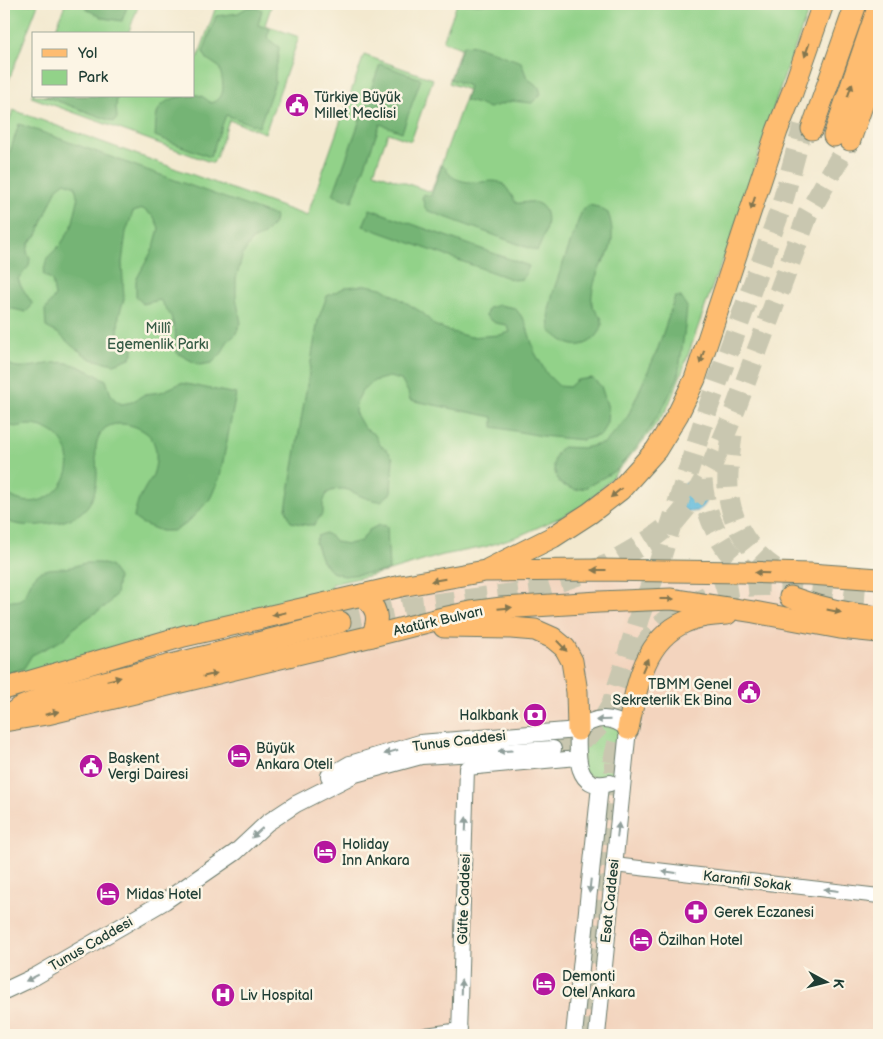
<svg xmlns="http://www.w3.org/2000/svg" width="883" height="1039" viewBox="0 0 883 1039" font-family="'Balsamiq Sans',sans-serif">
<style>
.built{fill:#f3d4be}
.green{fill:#92d289;stroke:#58885e}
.forest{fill:#75b475;stroke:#4a7854}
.water{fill:#5cb8da;stroke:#3e7a87}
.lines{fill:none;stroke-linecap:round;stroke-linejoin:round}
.tertiary-tunnel{stroke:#c9c7b0;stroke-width:16;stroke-dasharray:16 8;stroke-linecap:butt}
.primary-tunnel{stroke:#c9c7b0;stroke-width:21;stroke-dasharray:21 11;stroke-linecap:butt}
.minor-casing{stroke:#69796a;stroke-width:16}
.tertiary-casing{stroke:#69796a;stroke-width:18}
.primary-casing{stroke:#69796a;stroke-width:23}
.minor{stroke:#fff;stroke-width:14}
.tertiary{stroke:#fff;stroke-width:16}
.primary{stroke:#febc70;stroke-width:21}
.oneway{fill:#83764f}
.oneway2{fill:#8f9e9a}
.labels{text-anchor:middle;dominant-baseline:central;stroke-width:5;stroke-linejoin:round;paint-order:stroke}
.poi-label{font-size:14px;fill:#1f3d34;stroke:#fcf5e5;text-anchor:start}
.park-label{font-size:14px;fill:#365b45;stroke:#fcf5e5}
.street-label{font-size:14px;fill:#1f3d34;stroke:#fcf5e5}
</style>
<rect width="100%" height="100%" fill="#fcf5e5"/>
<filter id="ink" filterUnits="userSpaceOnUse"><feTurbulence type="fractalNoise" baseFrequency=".02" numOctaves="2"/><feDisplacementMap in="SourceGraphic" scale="10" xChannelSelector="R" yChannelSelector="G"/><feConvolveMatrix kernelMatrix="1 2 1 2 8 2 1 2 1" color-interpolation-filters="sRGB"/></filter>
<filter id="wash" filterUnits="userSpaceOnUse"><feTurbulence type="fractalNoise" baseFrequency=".0096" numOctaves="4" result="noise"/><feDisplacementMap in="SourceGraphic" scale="20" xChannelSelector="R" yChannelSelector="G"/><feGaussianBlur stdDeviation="1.12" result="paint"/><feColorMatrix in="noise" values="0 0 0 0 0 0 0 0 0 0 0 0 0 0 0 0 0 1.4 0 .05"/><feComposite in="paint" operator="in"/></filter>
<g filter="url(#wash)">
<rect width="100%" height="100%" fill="#f3e9cf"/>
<polygon class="built" points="485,571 879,579 879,1035 4,1035 4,689"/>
<g class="green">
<polygon points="4,4 38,4 4,93"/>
<polygon points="65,4 139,4 128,34 54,34"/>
<polygon points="217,4 272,4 265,25 299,37 265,133 229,120 216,158 213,163 31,97 34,89 34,96 194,96 194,59 197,60"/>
<polygon points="457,4 811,4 780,88 729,246 715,279 681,375 667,409 645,439 607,483 583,506 561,517 521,535 485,547 443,555 389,571 332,584 332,590 4,689 4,137 13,110 307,216 364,55 433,79 411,141 388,133 374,172 431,192 468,90 449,83 461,48 443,41"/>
<polygon points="621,723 625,767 610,783 582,773 584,724"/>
</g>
<g class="forest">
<polygon points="88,4 128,4 122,21 103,18 86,9"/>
<path d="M248,7L257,8L262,10L258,25L270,29L267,37L272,42L279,47L278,59L275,72V82L259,127L226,115L210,157L155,136C156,129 155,119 158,111C164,98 181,96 194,96V95C201,94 206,99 211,103C228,99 223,80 219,67L207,59L203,52L216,16L238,13Z"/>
<polygon points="463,45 477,46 521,62 527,78 539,87 541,94 532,103 512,101 489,108 465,100 469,86 450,79"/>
<polygon points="380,64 421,79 402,132 380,124 352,202 333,195"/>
<polygon points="44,96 117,96 116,108 117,118 114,122"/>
<polygon points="19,124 275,216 274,223 264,235 252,240 243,254 236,279 236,297 241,323 235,335 227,342 222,353 212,363 199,365 177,353 175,330 171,316 160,300 143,304 136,296 136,280 154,247 159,228 154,217 143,209 133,212 126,232 122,263 124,299 119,315 118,332 133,345 133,353 130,358 114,364 91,359 72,346 59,334 46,327 45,310 55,296 52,280 43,274 47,258 61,244 72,226 78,200 75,186 65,182 57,188 37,235 29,243 27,252 30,259 29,266 18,279 21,286 32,303 31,307 26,312 4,307 4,170"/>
<path d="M442,165L446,168C450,181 468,183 480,182C487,182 496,179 503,184C507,187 513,198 516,203C523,204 530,200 537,203C555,211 544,238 537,251L426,210L422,198L424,194L431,196Z"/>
<path d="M589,205L598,207L608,213C613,225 614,242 608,254C606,259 602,263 600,267C597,274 594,282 593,289C591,297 591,305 596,311C596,312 600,317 601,317C607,333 587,348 573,345C565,344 557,336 550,331L549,310L554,289L582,210Z"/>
<polygon points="370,209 529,266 523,279 514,280 363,226"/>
<path d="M366,285L382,288L423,313L434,325L452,332L470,337L500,335L510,332L507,325L495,323L486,316L488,308L499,305L515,308L525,321L535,353L547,374L559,386L569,387L577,380L592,378L601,386L608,408L607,422L601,435L582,440L542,436L493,427V417L410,400L408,392L401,380L389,377L374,381L362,391L356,403L355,412L364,428L375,435L380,445L388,451L393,458L391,493L381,501C377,501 373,500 369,499C351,494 348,483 327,493L323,503V513L314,525H306L291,522L286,509L318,320L327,296L346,287Z"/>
<path d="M675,297H681L687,307L685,327L678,377L663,408L643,439L616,470L587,487L576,490L560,484C553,470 550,460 562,447L583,448L605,443L627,418L657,351Z"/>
<path d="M4,359C6,361 7,363 9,364C22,373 51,360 67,363C80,365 94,374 106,380L111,395L116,401L122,404L132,402L145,394L161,392L181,383L236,394L220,477L210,499L186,524L173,531H161L141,523L134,518C135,508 139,498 144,490C146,485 150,481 152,477C158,463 159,441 145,432C138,427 129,424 120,424C110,424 104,427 99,436C93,448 97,461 97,474C97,506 79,521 48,524C34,526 15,527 4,519V491C44,526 93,467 55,434C49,429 38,425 30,425C19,425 15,430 5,423Z"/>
<polygon points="379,525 387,526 389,571 344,576 332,572 322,561 315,542 318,536 325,533 332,537 336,542 348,544 361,541 369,530"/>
<path d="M85,563H100L110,566L118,577L116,594L107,605L77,625L64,639L32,655L24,668L4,675V603L7,600C29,605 24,588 36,575C43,567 56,569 65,568C72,567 78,565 85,563Z"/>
</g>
<circle class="water" cx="692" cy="497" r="15"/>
</g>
<g filter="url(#ink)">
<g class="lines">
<polyline class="tertiary-tunnel" points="585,1035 613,763"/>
<g class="primary-tunnel">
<path d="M732,435C730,452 727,471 728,488C732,546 777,580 830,591C846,594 863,595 879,596"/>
<path d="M702,480C705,519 725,559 759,580"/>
<polyline points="340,622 411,607 532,591 607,565 651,539 675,521 694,498 712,465 735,410 808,214 850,140"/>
<path d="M642,650C655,629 664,620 686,607C734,577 775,586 829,590"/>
<polyline points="553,749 568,746 591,734 600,725 611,706 625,664 639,617 659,563 708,408 781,208 803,126"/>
<polyline points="613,763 624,715"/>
</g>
<g class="minor-casing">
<g id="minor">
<polyline points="614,865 879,896"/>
<polyline points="426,1035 460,1030"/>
<polyline points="459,1035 467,768 578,758"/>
</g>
</g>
<g class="tertiary-casing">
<g id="tertiary">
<path d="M578,730C594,716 612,715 628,729L597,1035"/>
<path d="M578,730C577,754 575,792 610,783"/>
<polyline points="329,776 350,764 420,743 578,730"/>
<polyline points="4,991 36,976 165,901 236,852 267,823 296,804 355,774 421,756 553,749"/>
<polyline points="574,1035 600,786"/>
</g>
</g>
<g class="primary-casing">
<g id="primary">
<polyline points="812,129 856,4"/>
<polyline points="834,136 879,5"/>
<polyline points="850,140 879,57"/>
<polyline points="489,569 553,537 590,513 620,490 656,450 678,414 695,379 777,131 792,93 823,4"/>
<path d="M361,595C378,607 380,618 372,636"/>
<path d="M790,597C820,608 847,614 879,617"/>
<polyline points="444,627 511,628 535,630 553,638 565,648 572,661 577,692 578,730"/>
<polyline points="4,689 184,636 401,586 485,571 598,570 742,572 810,574 879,579"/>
<polyline points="10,715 19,708 46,697 340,622"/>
<polyline points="4,721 47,714 372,636 443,618 471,612 502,608 599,602 671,599 754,612 840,628 879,632"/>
<path d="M628,729C636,689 643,640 685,622C698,616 713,615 727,614"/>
</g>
</g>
<use href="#minor" class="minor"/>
<use href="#tertiary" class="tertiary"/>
<use href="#primary" class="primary"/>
</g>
<defs><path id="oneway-solid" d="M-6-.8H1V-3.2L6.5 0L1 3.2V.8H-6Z" transform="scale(1.25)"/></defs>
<g class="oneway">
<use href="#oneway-solid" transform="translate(807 50) rotate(109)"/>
<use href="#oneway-solid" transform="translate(850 90) rotate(-71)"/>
<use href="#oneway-solid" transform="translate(753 203) rotate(108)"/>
<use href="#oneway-solid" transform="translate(702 357) rotate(108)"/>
<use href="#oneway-solid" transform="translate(616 493) rotate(140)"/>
<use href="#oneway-solid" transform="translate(599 570) rotate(-180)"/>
<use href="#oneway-solid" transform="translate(762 573) rotate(-178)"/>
<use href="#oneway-solid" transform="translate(438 580) rotate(170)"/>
<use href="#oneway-solid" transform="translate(667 599)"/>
<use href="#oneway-solid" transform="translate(505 608) rotate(-5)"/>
<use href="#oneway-solid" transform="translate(834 611) rotate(12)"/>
<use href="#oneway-solid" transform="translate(279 614) rotate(167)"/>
<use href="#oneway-solid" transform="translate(562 646) rotate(47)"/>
<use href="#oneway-solid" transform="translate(645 665) rotate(-67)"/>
<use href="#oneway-solid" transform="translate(210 675) rotate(-14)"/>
<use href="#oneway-solid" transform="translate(114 679) rotate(-14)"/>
<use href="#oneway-solid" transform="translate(52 713) rotate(-13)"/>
</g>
<g class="oneway2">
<use href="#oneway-solid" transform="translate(603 720) rotate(179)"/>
<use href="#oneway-solid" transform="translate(505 751) rotate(177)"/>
<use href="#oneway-solid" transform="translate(391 752) rotate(163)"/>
<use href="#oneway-solid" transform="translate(466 824) rotate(-88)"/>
<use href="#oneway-solid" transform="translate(618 830) rotate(-84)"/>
<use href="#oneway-solid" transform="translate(257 833) rotate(137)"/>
<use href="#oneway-solid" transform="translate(669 872) rotate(-173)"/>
<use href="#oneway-solid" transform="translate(590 886) rotate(96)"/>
<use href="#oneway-solid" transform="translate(831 890) rotate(-173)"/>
<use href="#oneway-solid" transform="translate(32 978) rotate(154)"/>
<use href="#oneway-solid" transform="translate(461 987) rotate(-88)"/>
</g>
</g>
<defs>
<g id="civic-disc" transform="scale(1.25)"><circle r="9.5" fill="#b5179e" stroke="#fcf5e5"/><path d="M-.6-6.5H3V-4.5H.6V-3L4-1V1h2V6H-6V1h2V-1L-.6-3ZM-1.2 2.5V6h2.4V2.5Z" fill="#fff"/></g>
<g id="bank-disc" transform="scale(1.25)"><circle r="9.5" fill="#b5179e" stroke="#fcf5e5"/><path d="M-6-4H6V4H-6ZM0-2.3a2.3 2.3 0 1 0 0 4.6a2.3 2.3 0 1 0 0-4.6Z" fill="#fff"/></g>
<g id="hotel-disc" transform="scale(1.25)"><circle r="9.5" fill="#b5179e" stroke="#fcf5e5"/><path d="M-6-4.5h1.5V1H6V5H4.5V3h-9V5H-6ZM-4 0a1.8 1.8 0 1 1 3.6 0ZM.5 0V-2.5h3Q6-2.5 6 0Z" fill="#fff"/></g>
<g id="pharmacy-disc" transform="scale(1.25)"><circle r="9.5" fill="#b5179e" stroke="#fcf5e5"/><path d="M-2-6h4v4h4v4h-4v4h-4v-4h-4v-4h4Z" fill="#fff"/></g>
<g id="hospital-disc" transform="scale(1.25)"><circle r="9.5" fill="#b5179e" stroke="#fcf5e5"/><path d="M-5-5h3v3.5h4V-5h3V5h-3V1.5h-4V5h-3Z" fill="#fff"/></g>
</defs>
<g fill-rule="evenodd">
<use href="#civic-disc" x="297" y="105"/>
<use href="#civic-disc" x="749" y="692"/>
<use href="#bank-disc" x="535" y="715"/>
<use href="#hotel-disc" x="239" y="756"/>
<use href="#civic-disc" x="91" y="766"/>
<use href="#hotel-disc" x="325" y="852"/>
<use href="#hotel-disc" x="108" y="894"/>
<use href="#pharmacy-disc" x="696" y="912"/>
<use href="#hotel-disc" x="641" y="940"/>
<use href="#hotel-disc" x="544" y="984"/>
<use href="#hospital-disc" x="223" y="995"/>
</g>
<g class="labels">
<g class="poi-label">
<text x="314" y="97">Türkiye Büyük<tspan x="314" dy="16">Millet Meclisi</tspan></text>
<text x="732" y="684" text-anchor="end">TBMM Genel<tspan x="732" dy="16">Sekreterlik Ek Bina</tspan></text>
<text x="518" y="715" text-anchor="end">Halkbank</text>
<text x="256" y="748">Büyük<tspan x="256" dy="16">Ankara Oteli</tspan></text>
<text x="108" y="758">Başkent<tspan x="108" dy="16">Vergi Dairesi</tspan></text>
<text x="342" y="844">Holiday<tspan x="342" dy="16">Inn Ankara</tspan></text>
<text x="126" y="894">Midas Hotel</text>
<text x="714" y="912">Gerek Eczanesi</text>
<text x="658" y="940">Özilhan Hotel</text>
<text x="562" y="976">Demonti<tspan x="562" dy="16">Otel Ankara</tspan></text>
<text x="240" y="995">Liv Hospital</text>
</g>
<g class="park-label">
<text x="158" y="328">Millî<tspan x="158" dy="16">Egemenlik Parkı</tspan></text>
</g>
<g class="street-label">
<text transform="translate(438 621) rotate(-13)">Atatürk Bulvarı</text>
<text transform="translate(459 741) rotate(-7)">Tunus Caddesi</text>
<text transform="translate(747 881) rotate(7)">Karanfil Sokak</text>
<text transform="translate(464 899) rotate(-88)">Güfte Caddesi</text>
<text transform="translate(610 901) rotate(-84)">Esat Caddesi</text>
<text transform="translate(91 944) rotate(-30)">Tunus Caddesi</text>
</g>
</g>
<rect width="883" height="1039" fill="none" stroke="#fcf5e5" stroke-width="20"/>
<rect x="32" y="32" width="162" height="65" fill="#fcf5e5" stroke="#a4ab9e"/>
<rect x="42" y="49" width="25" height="8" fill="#febc70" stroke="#a4ab9e"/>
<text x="78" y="58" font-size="15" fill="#1f3d34">Yol</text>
<rect x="42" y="70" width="25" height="15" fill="#92d289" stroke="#a4ab9e"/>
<text x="78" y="82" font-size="15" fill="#1f3d34">Park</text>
<g transform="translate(826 982) rotate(97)" stroke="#fcf5e5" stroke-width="4" paint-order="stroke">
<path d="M0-4L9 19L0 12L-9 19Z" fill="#1f3d34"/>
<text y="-8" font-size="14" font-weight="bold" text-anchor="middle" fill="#1f3d34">K</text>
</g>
</svg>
